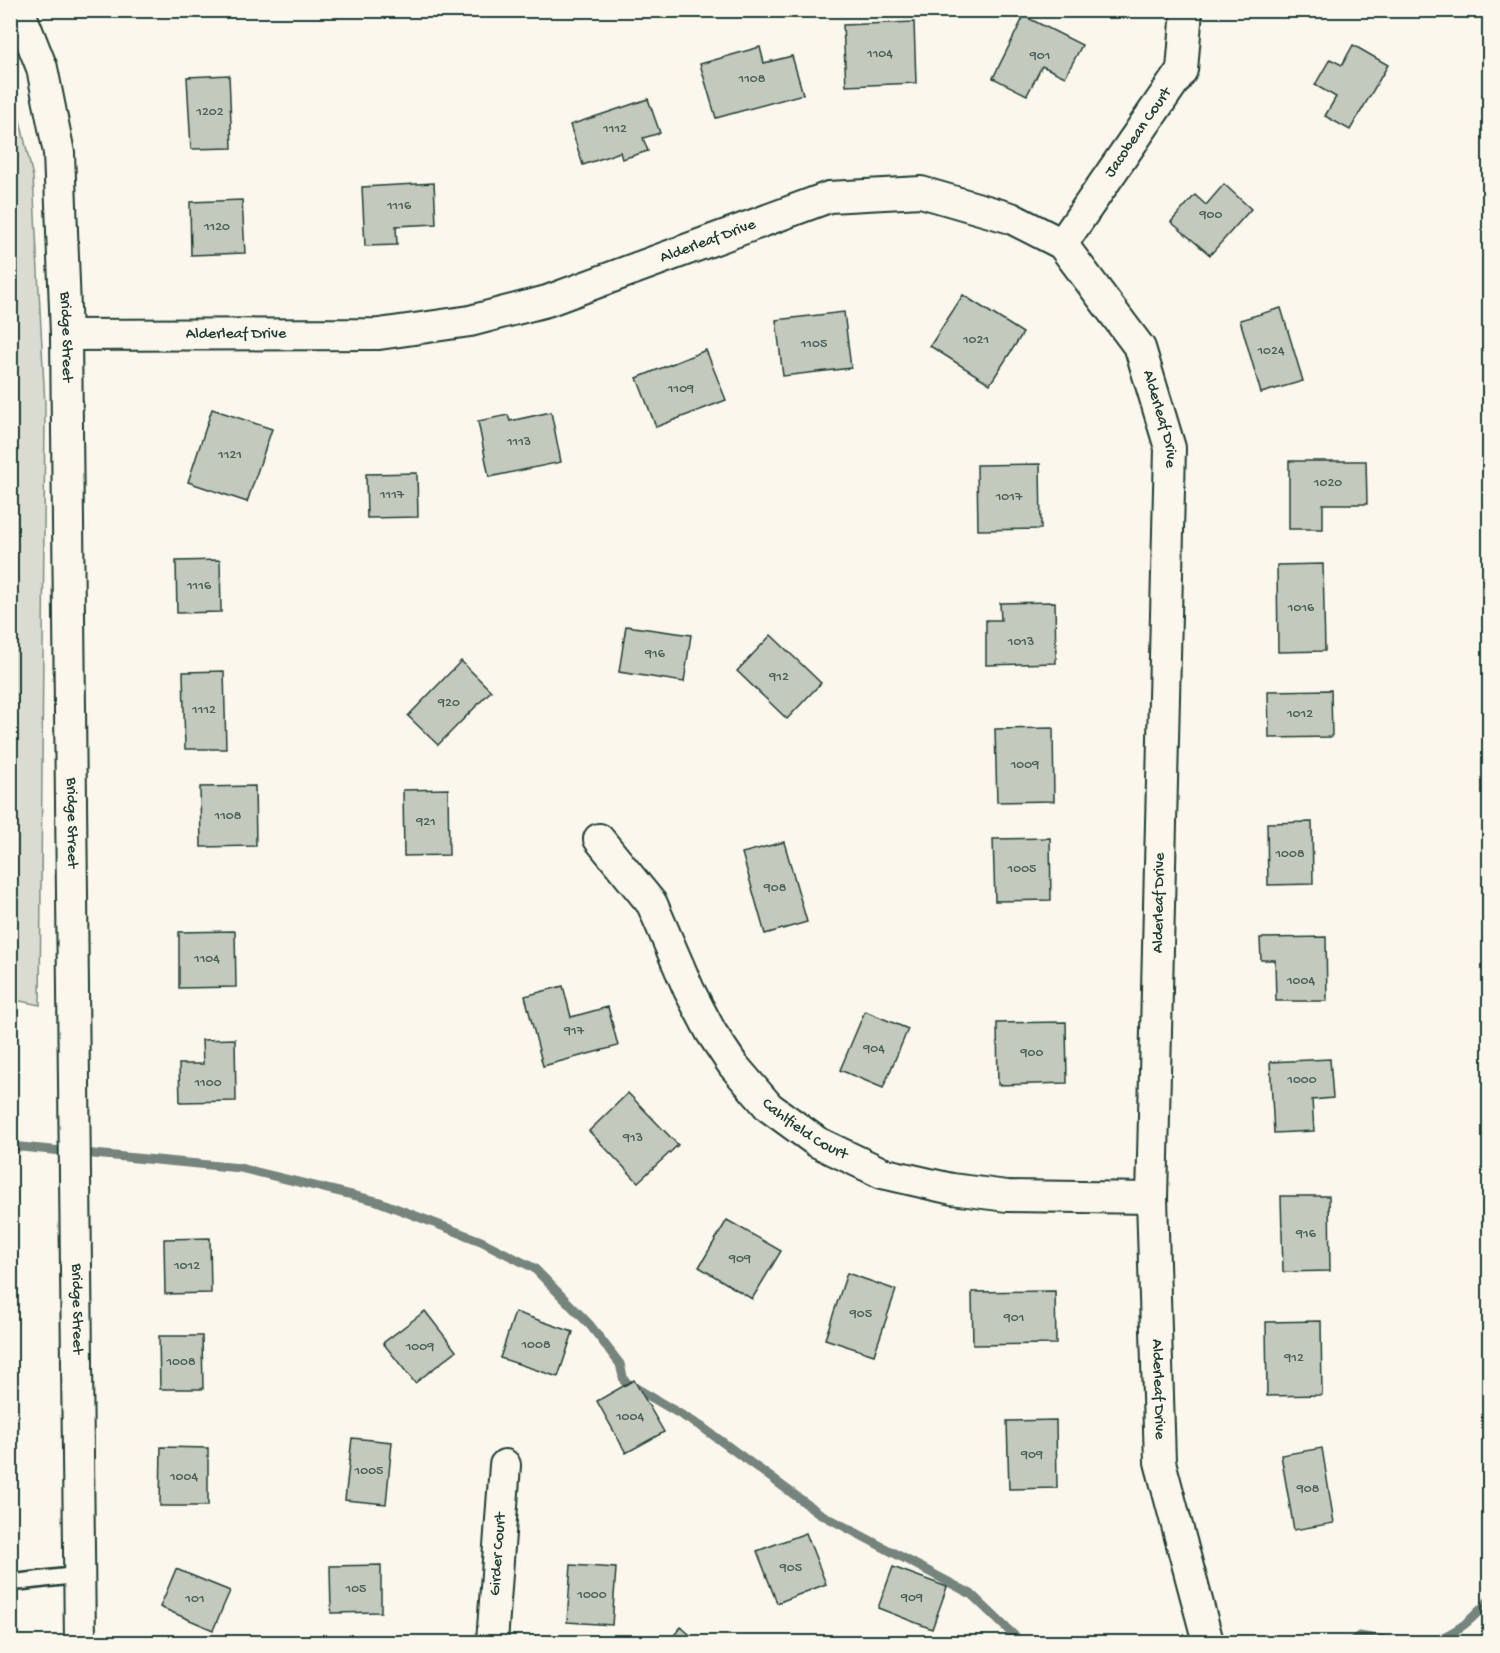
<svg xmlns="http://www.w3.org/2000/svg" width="1500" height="1653" viewBox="0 0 1500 1653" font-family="'Gochi Hand',sans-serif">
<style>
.green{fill:#dbdcd1;stroke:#7d8c82;stroke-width:1.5}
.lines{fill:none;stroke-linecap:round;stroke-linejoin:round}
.stream{stroke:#74847b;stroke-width:9}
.building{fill:#c4c9be;stroke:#1f3d34;stroke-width:1.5}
.service-casing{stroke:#1f3d34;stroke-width:20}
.minor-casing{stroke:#1f3d34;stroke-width:34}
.service{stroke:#fbf7ec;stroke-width:15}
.minor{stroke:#fbf7ec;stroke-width:30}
.labels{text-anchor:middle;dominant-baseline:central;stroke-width:4.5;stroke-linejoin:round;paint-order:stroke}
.number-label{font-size:14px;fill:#486056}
.street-label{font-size:16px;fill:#1f3d34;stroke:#fbf7ec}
</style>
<rect width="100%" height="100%" fill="#fbf7ec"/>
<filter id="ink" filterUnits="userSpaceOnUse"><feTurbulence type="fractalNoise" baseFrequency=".0167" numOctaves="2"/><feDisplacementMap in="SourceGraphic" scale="12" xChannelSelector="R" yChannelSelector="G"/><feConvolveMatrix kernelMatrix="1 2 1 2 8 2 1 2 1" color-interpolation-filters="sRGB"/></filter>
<g filter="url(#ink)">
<polygon class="green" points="11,81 33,177 45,405 40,1005 10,999"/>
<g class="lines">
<g class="stream">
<polyline points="10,1146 240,1168 377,1201 481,1241 534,1268 590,1325 620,1364 624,1381 702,1427 819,1513 971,1594 1021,1642"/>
<polyline points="1351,1642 1359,1636 1397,1642"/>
<path d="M1433,1642C1460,1630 1470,1622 1490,1599"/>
</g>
</g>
<g class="building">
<polygon points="1024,16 1082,45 1065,77 1042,66 1027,95 993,78"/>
<polygon points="914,22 916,83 846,86 843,25"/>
<polygon points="1353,45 1388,65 1350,130 1325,116 1336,97 1315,85 1330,59 1342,65"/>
<polygon points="760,47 764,63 792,56 803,94 716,118 700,64"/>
<polygon points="229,75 232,148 191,149 187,77"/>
<polygon points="648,99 660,133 643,138 648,151 622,159 620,152 583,165 570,125"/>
<polygon points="434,183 436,224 396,226 397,245 365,246 362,187"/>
<polygon points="1224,184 1251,209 1210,255 1171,222 1195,195 1206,205"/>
<polygon points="242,200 245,253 191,255 190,202"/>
<polygon points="963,295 1023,333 990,384 930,346"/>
<polygon points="1281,308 1303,381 1261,393 1240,320"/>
<polygon points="844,312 851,368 783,376 776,320"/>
<polygon points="706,350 726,400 656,427 637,378"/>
<polygon points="212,409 272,429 247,502 188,482"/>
<polygon points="551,412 561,462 489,477 478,421 508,415 510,421"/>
<polygon points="1289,461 1366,461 1367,504 1323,504 1323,529 1289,529"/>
<polygon points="1040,464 1041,529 978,530 977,465"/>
<polygon points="417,473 418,517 367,518 366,474"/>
<polygon points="220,560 221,612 177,613 176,561"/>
<polygon points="1323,564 1325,651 1278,652 1277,565"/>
<polygon points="1055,602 1056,663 986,665 986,620 1001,620 1000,603"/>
<polygon points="626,626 691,635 684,682 619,672"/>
<polygon points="771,635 821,683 787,719 737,671"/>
<polygon points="461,661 491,691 438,745 408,716"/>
<polygon points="224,671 226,749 185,749 183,672"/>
<polygon points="1331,690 1332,737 1269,738 1268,691"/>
<polygon points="1053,728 1054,801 997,802 995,729"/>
<polygon points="255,786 256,846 201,847 200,787"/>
<polygon points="448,789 449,855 404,856 403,790"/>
<polygon points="1312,822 1313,884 1268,885 1267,823"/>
<polygon points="1050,838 1051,900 995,901 993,839"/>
<polygon points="784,842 807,922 765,934 742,853"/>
<polygon points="235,931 236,987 179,988 179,932"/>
<polygon points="1326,937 1327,1001 1276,1001 1275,960 1261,960 1260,938"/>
<polygon points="563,986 571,1017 608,1007 618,1046 543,1066 525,996"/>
<polygon points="865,1011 908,1029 883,1088 840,1070"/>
<polygon points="1066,1022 1067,1083 998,1085 997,1023"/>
<polygon points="235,1039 236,1101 180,1102 179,1064 203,1064 202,1040"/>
<polygon points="1330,1059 1333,1098 1312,1100 1314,1131 1274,1133 1270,1062"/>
<polygon points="628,1093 678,1145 638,1182 589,1131"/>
<polygon points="1281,1196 1329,1196 1330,1271 1283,1272"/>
<polygon points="727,1220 781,1251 752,1299 699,1267"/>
<polygon points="210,1238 211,1293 165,1294 164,1239"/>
<polygon points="847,1273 896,1290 874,1355 825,1339"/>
<polygon points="1055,1291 1056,1344 973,1345 972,1292"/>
<polygon points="425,1311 456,1351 415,1383 383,1343"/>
<polygon points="515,1312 573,1332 558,1377 500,1358"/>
<polygon points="1321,1321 1322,1395 1267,1396 1266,1322"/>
<polygon points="159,1336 202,1336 203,1389 160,1389"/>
<polygon points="634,1380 664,1432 626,1453 597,1401"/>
<polygon points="1056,1420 1057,1488 1009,1489 1007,1421"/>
<polygon points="352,1438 392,1442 386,1504 345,1500"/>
<polygon points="161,1447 208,1448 208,1506 160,1506"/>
<polygon points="1322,1448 1334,1523 1294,1530 1281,1455"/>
<polygon points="806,1533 826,1584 777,1603 757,1551"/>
<polygon points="381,1565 381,1612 331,1613 330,1566"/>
<polygon points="571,1565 616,1568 612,1625 567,1622"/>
<polygon points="893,1567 947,1587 932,1629 878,1608"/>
<polygon points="176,1569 230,1591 213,1630 160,1607"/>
<polygon points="681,1627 698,1642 668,1642"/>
</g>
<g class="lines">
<g class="service-casing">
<polyline id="service" points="10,1583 79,1575"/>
</g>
<g class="minor-casing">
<g id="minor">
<path id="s1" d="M19,10L42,68L59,153L66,335L80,1642"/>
<path id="s2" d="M1062,244L1182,70L1187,10"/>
<path id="s3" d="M66,335L379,334L470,321L547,301L829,197L921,192L1011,218L1062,244L1140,348L1170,448L1152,1198L1160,1462L1208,1642"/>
<path id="s4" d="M599,839L652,904L689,990L711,1032L733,1065L769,1107L817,1142L882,1173L952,1189L1007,1196L1152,1198"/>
<path id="s5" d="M492,1642L505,1465"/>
</g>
</g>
<use href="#service" class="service"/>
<use href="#minor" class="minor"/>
</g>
</g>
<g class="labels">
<g class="number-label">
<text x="880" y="54">1104</text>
<text x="1040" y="56">901</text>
<text x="752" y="79">1108</text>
<text x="210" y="112">1202</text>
<text x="615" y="129">1112</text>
<text x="399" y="206">1116</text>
<text x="1211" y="215">900</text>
<text x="217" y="227">1120</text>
<text x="976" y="340">1021</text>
<text x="814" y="344">1105</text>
<text x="1271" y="351">1024</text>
<text x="681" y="389">1109</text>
<text x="519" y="442">1113</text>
<text x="230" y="455">1121</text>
<text x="1328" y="483">1020</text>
<text x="392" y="495">1117</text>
<text x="1009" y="497">1017</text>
<text x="199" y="586">1116</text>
<text x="1301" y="608">1016</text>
<text x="1021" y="642">1013</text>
<text x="655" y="654">916</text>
<text x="779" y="677">912</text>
<text x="449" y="703">920</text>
<text x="204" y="710">1112</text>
<text x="1300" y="714">1012</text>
<text x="1025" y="765">1009</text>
<text x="228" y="816">1108</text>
<text x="426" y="822">921</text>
<text x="1290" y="854">1008</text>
<text x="1022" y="869">1005</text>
<text x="775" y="888">908</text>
<text x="207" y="959">1104</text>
<text x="1301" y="981">1004</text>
<text x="574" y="1031">917</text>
<text x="874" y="1049">904</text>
<text x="1032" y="1053">900</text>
<text x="1302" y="1080">1000</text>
<text x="208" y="1083">1100</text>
<text x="633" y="1138">913</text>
<text x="1306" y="1234">916</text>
<text x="740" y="1259">909</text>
<text x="187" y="1266">1012</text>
<text x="861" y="1314">905</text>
<text x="1014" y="1318">901</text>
<text x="536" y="1345">1008</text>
<text x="420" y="1347">1009</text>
<text x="1294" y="1358">912</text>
<text x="181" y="1362">1008</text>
<text x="630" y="1417">1004</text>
<text x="1032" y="1455">909</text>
<text x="369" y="1471">1005</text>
<text x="184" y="1477">1004</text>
<text x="1308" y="1489">908</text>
<text x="791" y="1568">905</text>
<text x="356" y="1589">105</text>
<text x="592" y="1595">1000</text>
<text x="912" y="1598">909</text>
<text x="195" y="1599">101</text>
</g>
<g class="street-label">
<text stroke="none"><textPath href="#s2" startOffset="135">Jacobean Court</textPath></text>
<text stroke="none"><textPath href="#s3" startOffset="656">Alderleaf Drive</textPath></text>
<text stroke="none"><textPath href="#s3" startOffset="170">Alderleaf Drive</textPath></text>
<text stroke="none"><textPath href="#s1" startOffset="333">Bridge Street</textPath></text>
<text stroke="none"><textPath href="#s3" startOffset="1232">Alderleaf Drive</textPath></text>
<text stroke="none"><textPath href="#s1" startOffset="819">Bridge Street</textPath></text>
<text transform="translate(1160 903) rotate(-89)">Alderleaf Drive</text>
<text stroke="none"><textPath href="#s4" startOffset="362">Cahlfield Court</textPath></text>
<text stroke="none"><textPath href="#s1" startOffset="1305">Bridge Street</textPath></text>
<text stroke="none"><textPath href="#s3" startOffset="2204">Alderleaf Drive</textPath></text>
<text stroke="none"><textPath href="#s5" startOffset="88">Girder Court</textPath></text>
</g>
</g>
<rect width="1500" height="1653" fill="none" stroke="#fbf7ec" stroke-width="36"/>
<rect x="18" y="18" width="1464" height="1617" fill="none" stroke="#1f3d34" stroke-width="2" filter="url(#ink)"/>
</svg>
